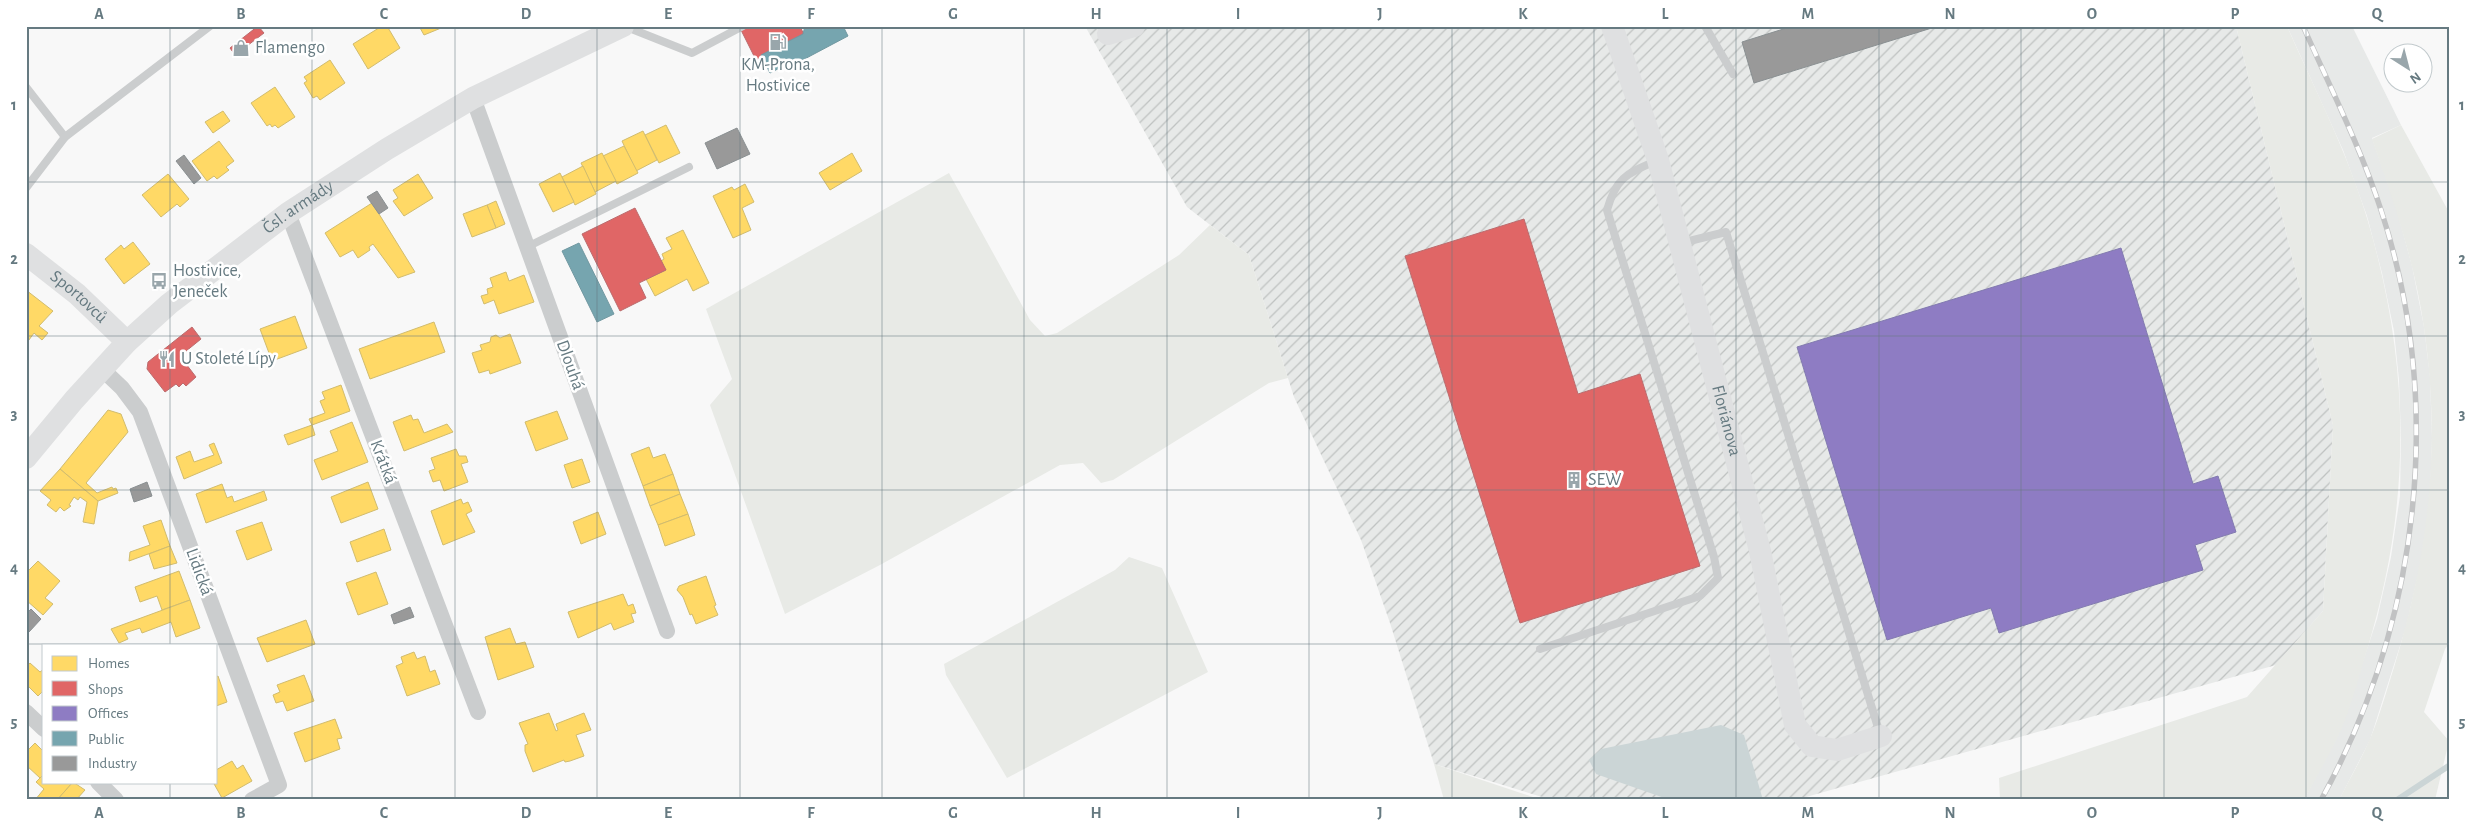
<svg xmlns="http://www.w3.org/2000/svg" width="2476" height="826" viewBox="0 0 2476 826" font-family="'Alegreya Sans',sans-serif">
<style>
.built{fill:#e7e9e8}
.industrial{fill:url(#industrial-furrows)}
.green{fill:#e8eae6}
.water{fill:#cbd5d6}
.homes{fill:#ffd966;stroke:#d1bc6e}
.shops{fill:#e06666;stroke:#bb6c6e}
.offices{fill:#8e7cc3;stroke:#827baf}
.public{fill:#76a5af;stroke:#7198a1}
.industry{fill:#999;stroke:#8a9092}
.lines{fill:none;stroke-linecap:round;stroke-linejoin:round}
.stream{stroke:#cbd5d6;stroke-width:6}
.lane{stroke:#cbcdce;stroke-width:8}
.street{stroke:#cbcdce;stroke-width:16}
.secondary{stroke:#dfe0e1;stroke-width:22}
.rail-casing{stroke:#c1c2c3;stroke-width:5.5}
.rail{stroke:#fff;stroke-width:4;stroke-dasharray:11;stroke-linecap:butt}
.grid{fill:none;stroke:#667a81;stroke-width:1;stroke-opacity:0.55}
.labels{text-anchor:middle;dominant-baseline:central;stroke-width:5;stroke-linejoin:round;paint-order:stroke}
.poi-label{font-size:18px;fill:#667a81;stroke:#fff;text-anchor:start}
.street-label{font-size:18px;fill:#667a81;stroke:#fff}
.neatline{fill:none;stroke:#667a81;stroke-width:2}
.grid-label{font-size:16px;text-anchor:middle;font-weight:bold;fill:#667a81}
</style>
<defs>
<pattern id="industrial-furrows" width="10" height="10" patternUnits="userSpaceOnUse" patternTransform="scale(1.25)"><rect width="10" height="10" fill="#e7e9e8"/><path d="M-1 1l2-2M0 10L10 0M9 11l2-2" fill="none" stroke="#bfc2c1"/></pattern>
</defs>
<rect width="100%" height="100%" fill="#f8f8f8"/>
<polygon class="built" points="2287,26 2352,26 2401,125 2372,138 2396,207 2412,266 2424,327 2430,377 2432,438 2430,499 2421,562 2406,627 2370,740 2339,800 2304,800 2341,728 2377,619 2391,557 2400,496 2401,439 2399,380 2394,331 2382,273 2367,216 2343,150"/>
<polygon class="industrial" points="1085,26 2236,26 2333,425 2323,611 2276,665 1806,797 1804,800 1552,800 1434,764 1390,623 1361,540 1294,397 1249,255 1187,207"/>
<g class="green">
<path d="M2236,26H2287C2315,90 2347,151 2367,218C2411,366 2412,502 2367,650C2359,676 2352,703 2342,728C2331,752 2317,776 2304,800H2000L1999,778L2247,697L2323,611L2333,425Z"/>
<path d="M2401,125L2450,214V642L2445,649L2424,712L2449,741L2435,800H2339C2349,780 2361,760 2370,739C2380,715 2387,689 2395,664C2429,551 2441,445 2424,328C2415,263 2393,200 2372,139Z"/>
<polygon points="949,173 1030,320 1045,336 1057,333 1179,255 1210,225 1249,255 1288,378 1269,383 1113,480 1101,483 1083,463 1060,465 880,565 785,614 710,405 732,379 706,309"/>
<polygon points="1129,557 1162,568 1208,672 1007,778 946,675 944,664 1115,570"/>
<polygon points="1434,764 1542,800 1444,800"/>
</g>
<polygon class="water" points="1721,725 1744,735 1763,800 1670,800 1596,774 1589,760 1601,749"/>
<g class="homes">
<polygon points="382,26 387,26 400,48 368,69 353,44"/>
<polygon points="419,26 446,26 424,35"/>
<polygon points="330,60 345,83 320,100 317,96 313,98 304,83 307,81 304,77"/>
<polygon points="275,87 295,117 278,128 275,125 272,127 270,124 267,126 251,103"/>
<polygon points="223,111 230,121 213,133 205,122"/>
<polygon points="666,125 680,153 659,163 645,135"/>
<polygon points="643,131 657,160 636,171 622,141"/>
<polygon points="219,141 234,161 226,167 229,170 217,179 214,176 207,181 192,161"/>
<polygon points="624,146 638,173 617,184 603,156"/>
<polygon points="602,153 616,181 595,192 581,163"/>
<polygon points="852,153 862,171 830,190 819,173"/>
<polygon points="583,166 596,194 575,205 562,177"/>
<polygon points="560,173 574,202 553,212 539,184"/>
<polygon points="168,174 189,199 180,207 177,204 161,217 142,195"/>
<polygon points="418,174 433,198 404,216 393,201 398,198 393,190"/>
<polygon points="745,184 754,202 742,208 751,230 733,238 713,196 732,187 734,190"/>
<polygon points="496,201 505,224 496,228 487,205"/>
<polygon points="372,203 379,214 415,272 398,278 373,244 369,247 370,250 358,258 353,250 340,257 325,233"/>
<polygon points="487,205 496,228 472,237 463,214"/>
<polygon points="683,230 709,283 693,291 687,279 655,296 646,279 666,270 661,261 664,259 662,254 672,249 666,238"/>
<polygon points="133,242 150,264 124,284 105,259 121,245 124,249"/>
<polygon points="506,272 509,281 524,275 534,302 499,314 494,300 484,304 481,296 488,294 487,289 493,287 490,278"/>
<polygon points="26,290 53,311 39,326 48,333 42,340 34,333 26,344"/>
<polygon points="295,316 307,348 272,361 260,329"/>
<polygon points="434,322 445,352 370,379 359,349"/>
<polygon points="510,334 521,363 490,374 489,370 479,373 472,353 482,350 480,345 490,342 491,337 496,335 500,338"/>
<polygon points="341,385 350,411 312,425 309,419 325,413 320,401 325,399 322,392"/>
<polygon points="108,410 121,414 128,432 86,483 97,493 112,487 113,489 116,488 118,493 98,501 60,469"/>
<polygon points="557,411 568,439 536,451 525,422"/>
<polygon points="411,415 413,420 418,419 424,433 447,424 453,432 404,451 393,422"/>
<polygon points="352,422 368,462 322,480 314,460 338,451 330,431"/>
<polygon points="312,425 315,435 288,445 284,435"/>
<polygon points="214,443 222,463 184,479 176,457 190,451 194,462 214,455 209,445"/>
<polygon points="649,447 653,458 665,454 673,474 643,486 631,454"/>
<polygon points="456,449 459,456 466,456 468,462 461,464 468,482 444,491 440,480 433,482 429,471 435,469 431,458"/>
<polygon points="582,459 590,482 572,488 564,465"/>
<polygon points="60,469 98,501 94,524 83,522 87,502 80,497 78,500 74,497 69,505 71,506 64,511 60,507 56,512 47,505 51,500 40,491"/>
<polygon points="673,474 680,494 650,506 643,486"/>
<polygon points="368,482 378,509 341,523 331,497"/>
<polygon points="222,484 227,498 232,496 234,502 264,491 267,500 206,523 196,494"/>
<polygon points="680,494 688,514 658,525 650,506"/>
<polygon points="461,499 463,504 468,502 472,511 466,514 475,532 443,545 431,511"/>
<polygon points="598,512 606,534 581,544 573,522"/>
<polygon points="688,514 695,535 665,546 658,525"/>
<polygon points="161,520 170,546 129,561 130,552 150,545 143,526"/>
<polygon points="262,522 272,550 247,560 236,531"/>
<polygon points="384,529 391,550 357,562 350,542"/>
<polygon points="170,546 177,563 154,569 149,554"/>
<polygon points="38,561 60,581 45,598 53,604 43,615 26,600 26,573"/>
<polygon points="179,571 190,600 162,610 157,596 140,602 135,587"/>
<polygon points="376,572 388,604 358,615 346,583"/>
<polygon points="706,576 716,605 714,606 718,615 696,624 692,614 690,615 683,597 677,590 679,586"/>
<polygon points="623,594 628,606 633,604 636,613 631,614 634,622 614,630 611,623 578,638 568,612"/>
<polygon points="190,600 200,628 176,637 171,622 142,633 140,628 125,633 128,639 119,643 111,629"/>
<polygon points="306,620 315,644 267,662 257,638"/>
<polygon points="510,628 516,644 525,642 534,667 498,680 485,637"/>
<polygon points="414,652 417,659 425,656 430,672 435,670 440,684 407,696 396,666 403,663 401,657"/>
<polygon points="30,663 40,672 44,669 44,690 38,696 26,684 26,667"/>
<polygon points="304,675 314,701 287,711 283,701 276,703 273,695 280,692 277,685"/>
<polygon points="218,676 227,702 216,706 216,677"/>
<polygon points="549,713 556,731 558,730 556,724 584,713 591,730 576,735 584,756 570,761 565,762 564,760 533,772 525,751 525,745 528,744 519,723"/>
<polygon points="335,719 342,738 337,739 340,749 305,762 294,733"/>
<polygon points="35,743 44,752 44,774 40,778 26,765 26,752"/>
<polygon points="232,761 237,769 243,765 252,781 222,798 213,782 216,782 216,770"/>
<polygon points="44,774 44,782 73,782 57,800 35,800 44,789 36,782"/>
<polygon points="73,782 85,790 76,800 57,800"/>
</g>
<g class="shops">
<polygon points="258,26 264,33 235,55 230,48"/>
<polygon points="739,26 800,26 804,35 756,60"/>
<polygon points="635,208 666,270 639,283 646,298 620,311 582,234"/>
<polygon points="1524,219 1578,394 1640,374 1700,566 1520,623 1405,256"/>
<polygon points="192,327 201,339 180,356 196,377 186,386 183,383 179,387 176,384 165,392 147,369 148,362"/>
</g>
<polygon class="offices" points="2121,248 2193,484 2218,476 2236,532 2195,545 2203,570 1999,633 1991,608 1887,640 1797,347"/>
<g class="public">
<polygon points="805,26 843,26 848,36 797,63 795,60 770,73 761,55 803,34"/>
<polygon points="579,243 614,314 597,322 562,251"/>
</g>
<g class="industry">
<polygon points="1793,26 1934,26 1935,27 1754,83 1742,42"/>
<polygon points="737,128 750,154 717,169 705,143"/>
<polygon points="184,155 201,178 194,184 176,161"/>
<polygon points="377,191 388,208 379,214 367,197"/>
<polygon points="147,482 152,496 134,502 130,489"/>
<polygon points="410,607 414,617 394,624 391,615"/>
<polygon points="31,609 41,619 29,632 26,630 26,614"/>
</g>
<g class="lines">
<polyline class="stream" points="2397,800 2450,765"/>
<g class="lane">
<polyline points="624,26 692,53 743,26"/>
<polyline points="1705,26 1733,74"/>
<polyline points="26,87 65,137"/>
<polyline points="26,188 65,137 210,26"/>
<polyline points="1681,243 1726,232 1880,734"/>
<polyline points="527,247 689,167"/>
<path d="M1540,649L1700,596L1718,578L1714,557L1607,210C1616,178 1626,174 1656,161"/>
</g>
<g class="street">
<polyline points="473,98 667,631"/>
<polyline points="288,213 478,712"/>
<polyline points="102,369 122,388 140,412 279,785 252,800"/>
<polyline points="26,712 44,729"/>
<polyline points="98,782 116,800"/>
</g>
<g class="secondary">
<path id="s1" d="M1612,26L1658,160L1760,551L1795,725L1812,746L1837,750L1881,736"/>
<polyline points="1108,34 1134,26"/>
<path id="s2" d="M26,254L77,294L127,342"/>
<path id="s3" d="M26,458L74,400L127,342L169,304L288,213L387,149L473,98L623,26"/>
</g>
<g class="rail-casing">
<path id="rail" d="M2303,26C2330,87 2360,146 2381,210C2445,405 2420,621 2321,800"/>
</g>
<use href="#rail" class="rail"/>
</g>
<path class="grid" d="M170,26V645M312,26V800M455,26V800M597,26V800M740,26V800M882,26V800M1024,26V800M1167,26V800M1309,26V800M1452,26V800M1594,26V800M1736,26V800M1879,26V800M2021,26V800M2164,26V800M2306,26V800M26,182H2450M26,336H2450M26,490H2450M26,644H2450M170,782V800"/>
<defs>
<g id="fuel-bare" transform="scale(1.35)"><path d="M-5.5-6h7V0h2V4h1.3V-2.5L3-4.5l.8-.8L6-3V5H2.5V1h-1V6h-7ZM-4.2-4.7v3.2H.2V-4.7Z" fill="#99a6ab" stroke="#fff" stroke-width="2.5" paint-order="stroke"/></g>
<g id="shop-bare" transform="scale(1.35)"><path d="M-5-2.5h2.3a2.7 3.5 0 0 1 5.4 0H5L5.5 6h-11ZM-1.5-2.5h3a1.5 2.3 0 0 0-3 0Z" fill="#99a6ab" stroke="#fff" stroke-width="2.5" paint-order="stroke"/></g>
<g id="bus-bare" transform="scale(1.35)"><path d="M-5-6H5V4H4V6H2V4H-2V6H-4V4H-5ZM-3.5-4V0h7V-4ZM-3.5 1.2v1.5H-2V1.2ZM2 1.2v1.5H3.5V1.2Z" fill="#99a6ab" stroke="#fff" stroke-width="2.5" paint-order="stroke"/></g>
<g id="restaurant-bare" transform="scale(1.35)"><path d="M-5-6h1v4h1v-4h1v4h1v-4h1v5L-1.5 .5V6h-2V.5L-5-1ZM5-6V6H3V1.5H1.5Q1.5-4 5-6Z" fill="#99a6ab" stroke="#fff" stroke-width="2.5" paint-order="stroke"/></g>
<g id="building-bare" transform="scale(1.35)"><path d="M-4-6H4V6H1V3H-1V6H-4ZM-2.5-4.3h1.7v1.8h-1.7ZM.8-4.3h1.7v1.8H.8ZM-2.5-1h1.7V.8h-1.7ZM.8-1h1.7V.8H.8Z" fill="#99a6ab" stroke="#fff" stroke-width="2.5" paint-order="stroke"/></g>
</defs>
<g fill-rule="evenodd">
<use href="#fuel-bare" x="778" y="42"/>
<use href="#shop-bare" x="241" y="48"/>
<use href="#bus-bare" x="159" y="281"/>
<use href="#restaurant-bare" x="167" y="359"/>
<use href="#building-bare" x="1574" y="480"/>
</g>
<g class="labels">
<g class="poi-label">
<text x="255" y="48">Flamengo</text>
<text x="778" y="65" text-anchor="middle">KM-Prona,<tspan x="778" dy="21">Hostivice</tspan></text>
<text x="173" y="271">Hostivice,<tspan x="173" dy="21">Jeneček</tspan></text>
<text x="181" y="359">U Stoleté Lípy</text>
<text x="1588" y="480">SEW</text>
</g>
<g class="street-label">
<text stroke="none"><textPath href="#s3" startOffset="372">Čsl. armády</textPath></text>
<text stroke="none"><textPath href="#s2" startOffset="68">Sportovců</textPath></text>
<text transform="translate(570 365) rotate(70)">Dlouhá</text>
<text stroke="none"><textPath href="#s1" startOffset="411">Floriánova</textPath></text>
<text transform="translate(383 462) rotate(69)">Krátká</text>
<text transform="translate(199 572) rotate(70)">Lidická</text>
</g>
</g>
<rect width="2476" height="826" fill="none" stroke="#ffffff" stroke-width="55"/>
<rect x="42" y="644" width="175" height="140" fill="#ffffff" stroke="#c2cacd"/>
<rect x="52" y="656" width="25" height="15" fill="#ffd966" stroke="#c2cacd"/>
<text x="88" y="668" font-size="15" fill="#667a81">Homes</text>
<rect x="52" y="681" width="25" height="15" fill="#e06666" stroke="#c2cacd"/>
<text x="88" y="694" font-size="15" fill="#667a81">Shops</text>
<rect x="52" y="706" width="25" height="15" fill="#8e7cc3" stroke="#c2cacd"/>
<text x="88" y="718" font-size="15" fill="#667a81">Offices</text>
<rect x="52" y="731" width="25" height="15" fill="#76a5af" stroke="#c2cacd"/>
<text x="88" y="744" font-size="15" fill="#667a81">Public</text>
<rect x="52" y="756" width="25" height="15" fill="#999999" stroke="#c2cacd"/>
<text x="88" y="768" font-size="15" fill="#667a81">Industry</text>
<g transform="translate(2408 68) rotate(144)"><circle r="24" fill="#ffffff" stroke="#c2cacd"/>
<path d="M0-4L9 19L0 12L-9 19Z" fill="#99a6ab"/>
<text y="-8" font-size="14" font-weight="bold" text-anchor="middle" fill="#667a81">N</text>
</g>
<rect x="28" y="28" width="2420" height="770" class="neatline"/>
<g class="grid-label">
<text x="99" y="19">A</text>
<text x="241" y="19">B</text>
<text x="384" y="19">C</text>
<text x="526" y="19">D</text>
<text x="668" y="19">E</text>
<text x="811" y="19">F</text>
<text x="953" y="19">G</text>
<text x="1096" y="19">H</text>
<text x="1238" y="19">I</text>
<text x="1380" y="19">J</text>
<text x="1523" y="19">K</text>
<text x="1665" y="19">L</text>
<text x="1808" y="19">M</text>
<text x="1950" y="19">N</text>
<text x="2092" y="19">O</text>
<text x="2235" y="19">P</text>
<text x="2377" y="19">Q</text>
<text x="14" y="110">1</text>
<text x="2462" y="110">1</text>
<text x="14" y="264">2</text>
<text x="2462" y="264">2</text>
<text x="14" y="419">3</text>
<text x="2462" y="419">3</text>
<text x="14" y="573">4</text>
<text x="2462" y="573">4</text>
<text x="14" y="727">5</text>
<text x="2462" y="727">5</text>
<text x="99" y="818">A</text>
<text x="241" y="818">B</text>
<text x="384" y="818">C</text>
<text x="526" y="818">D</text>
<text x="668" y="818">E</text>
<text x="811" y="818">F</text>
<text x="953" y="818">G</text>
<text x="1096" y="818">H</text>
<text x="1238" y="818">I</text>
<text x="1380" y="818">J</text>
<text x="1523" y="818">K</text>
<text x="1665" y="818">L</text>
<text x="1808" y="818">M</text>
<text x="1950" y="818">N</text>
<text x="2092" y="818">O</text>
<text x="2235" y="818">P</text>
<text x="2377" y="818">Q</text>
</g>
</svg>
